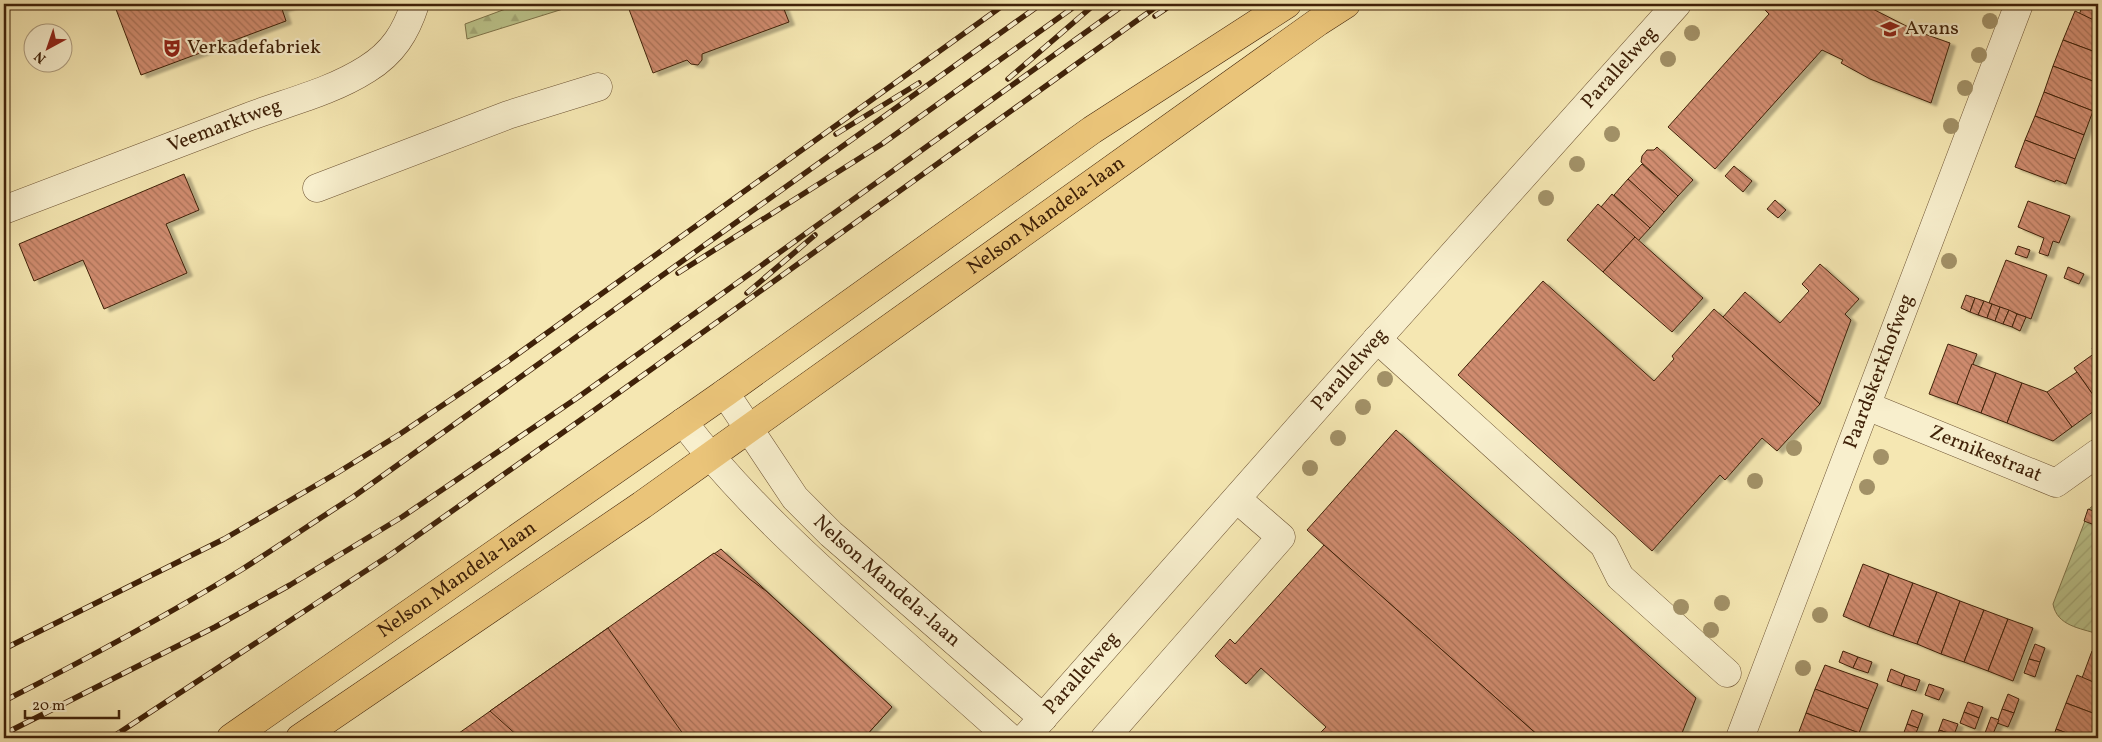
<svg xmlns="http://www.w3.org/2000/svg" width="2102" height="742" viewBox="0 0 2102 742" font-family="Vollkorn,serif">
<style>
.forest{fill:url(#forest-firs);stroke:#7e744a}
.garden{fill:url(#garden-furrows);stroke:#7e744a}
.building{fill:url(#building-back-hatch);stroke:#402209;filter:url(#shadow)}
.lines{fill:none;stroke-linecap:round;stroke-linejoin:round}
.minor-casing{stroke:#6d5333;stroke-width:29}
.major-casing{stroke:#402209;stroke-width:29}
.minor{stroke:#f8efcd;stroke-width:28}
.major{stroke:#eac479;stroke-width:28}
.rail-casing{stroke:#402209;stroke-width:5.5}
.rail{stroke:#f8efcd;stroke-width:4;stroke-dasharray:11;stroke-linecap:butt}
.tree{fill:#a29167}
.labels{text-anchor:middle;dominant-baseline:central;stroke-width:4.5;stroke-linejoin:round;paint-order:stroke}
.poi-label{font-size:20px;fill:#402209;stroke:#f8efcd;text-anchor:start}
.street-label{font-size:20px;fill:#402209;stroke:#f8efcd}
</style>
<defs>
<pattern id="forest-firs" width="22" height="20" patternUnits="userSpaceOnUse" patternTransform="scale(1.25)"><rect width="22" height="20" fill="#bcc58c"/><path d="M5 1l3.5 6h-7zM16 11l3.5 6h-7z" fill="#a3a977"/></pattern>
<pattern id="garden-furrows" width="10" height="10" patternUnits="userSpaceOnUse" patternTransform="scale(1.25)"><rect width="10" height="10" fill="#bcc58c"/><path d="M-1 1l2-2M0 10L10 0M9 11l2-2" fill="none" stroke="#a3a977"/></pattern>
<pattern id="building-back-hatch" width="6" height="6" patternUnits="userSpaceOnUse" patternTransform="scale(1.25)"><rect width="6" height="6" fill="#d08c6f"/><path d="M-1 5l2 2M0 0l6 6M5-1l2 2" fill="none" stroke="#aa7259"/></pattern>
<filter id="shadow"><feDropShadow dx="5.5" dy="3" stdDeviation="1" flood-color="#0004"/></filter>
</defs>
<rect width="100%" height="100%" fill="#f5e7b2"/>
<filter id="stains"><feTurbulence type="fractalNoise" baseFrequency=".004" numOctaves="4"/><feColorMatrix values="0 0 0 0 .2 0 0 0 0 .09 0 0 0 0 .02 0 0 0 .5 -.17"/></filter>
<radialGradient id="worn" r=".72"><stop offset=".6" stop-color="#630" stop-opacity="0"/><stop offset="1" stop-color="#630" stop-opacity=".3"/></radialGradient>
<polygon class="forest" points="519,4 579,4 467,39 465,24"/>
<path class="garden" d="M2098,502V634C2080,628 2057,626 2053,604L2090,508Z"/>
<g class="building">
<polygon points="114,4 296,4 282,9 286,21 141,75"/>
<polygon points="627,4 782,4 789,22 702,54 702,60 698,65 691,64 687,60 653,73"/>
<polygon points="1769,4 1863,4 1916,31 1950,43 1931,103 1870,79 1841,63 1843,60 1822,50 1715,169 1668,127 1769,14 1764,9"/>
<polygon points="2083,4 2098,4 2098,22 2079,15"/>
<polygon points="2075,11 2098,22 2098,53 2063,40"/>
<polygon points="2063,40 2098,53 2098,83 2053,66"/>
<polygon points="2053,66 2098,83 2098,99 2093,111 2044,92"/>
<polygon points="2044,92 2093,111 2084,135 2035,116"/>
<polygon points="2035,116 2084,135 2075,159 2025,140"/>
<polygon points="2025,140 2075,159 2066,184 2056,180 2055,182 2015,167"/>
<polygon points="1657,147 1693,180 1678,196 1641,162 1642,156 1647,150 1654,150"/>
<polygon points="1642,164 1678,196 1664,212 1628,179"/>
<polygon points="1734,166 1752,181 1743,192 1725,176"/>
<polygon points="184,174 199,210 166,224 187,273 104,309 83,260 34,281 19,244"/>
<polygon points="1628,179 1664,212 1650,228 1614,195"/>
<polygon points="1612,194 1650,228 1638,241 1601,207"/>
<polygon points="1775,200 1786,210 1778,218 1767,209"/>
<polygon points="2028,201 2070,216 2059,243 2053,241 2048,256 2039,253 2044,238 2018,227"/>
<polygon points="1598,204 1635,237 1603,272 1567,240"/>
<polygon points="1635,237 1703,298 1672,332 1603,272"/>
<polygon points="2018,246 2030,250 2027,258 2015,254"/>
<polygon points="2006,260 2047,275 2031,319 1989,303"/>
<polygon points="1820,264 1859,299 1845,314 1851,320 1820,404 1723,317 1745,292 1780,323 1809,291 1802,284"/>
<polygon points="2068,267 2084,274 2079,284 2064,278"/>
<polygon points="1543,281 1654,381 1674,359 1672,356 1714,309 1820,404 1777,451 1762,438 1725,480 1720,475 1652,551 1458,375"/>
<polygon points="1966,295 1975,298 1970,312 1961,308"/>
<polygon points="1975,298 1984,301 1978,315 1970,312"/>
<polygon points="1984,301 1992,304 1987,318 1978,315"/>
<polygon points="1992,304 2000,307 1995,321 1987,318"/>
<polygon points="2000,307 2009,310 2003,324 1995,321"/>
<polygon points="2009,310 2017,314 2012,327 2003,324"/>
<polygon points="2017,314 2026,317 2020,331 2012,327"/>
<polygon points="1948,344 1977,354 1957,404 1929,394"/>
<polygon points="2098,344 2098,358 2092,348"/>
<polygon points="2095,353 2098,358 2098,402 2074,368"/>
<polygon points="1972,364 1996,373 1981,413 1957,404"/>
<polygon points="2077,372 2098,402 2098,408 2072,427 2047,392"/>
<polygon points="1996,373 2022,383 2007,423 1981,413"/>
<polygon points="2022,383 2047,392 2072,427 2053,441 2007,423"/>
<polygon points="1396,430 1696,698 1680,738 1541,738 1307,530"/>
<polygon points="2088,509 2096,512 2092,524 2084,521"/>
<polygon points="1324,545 1541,738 1315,738 1326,727 1261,668 1246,684 1220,661 1215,656 1230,639 1235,644"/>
<polygon points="721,549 892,707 864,738 797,738 647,601"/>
<polygon points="714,553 766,591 892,707 864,738 452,738"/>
<polygon points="1863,564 1889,574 1869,627 1843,616"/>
<polygon points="1889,574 1913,583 1893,636 1869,627"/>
<polygon points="1913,583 1937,592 1917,644 1893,636"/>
<polygon points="1937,592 1960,601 1941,654 1917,644"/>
<polygon points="1960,601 1984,610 1964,662 1941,654"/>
<polygon points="1984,610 2008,619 1988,671 1964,662"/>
<polygon points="2008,619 2033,628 2013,681 1988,671"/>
<polygon points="608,628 686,738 520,738 490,711"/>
<polygon points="2035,644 2045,648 2040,662 2029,659"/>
<polygon points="1843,651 1858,657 1853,668 1839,662"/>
<polygon points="2092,651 2098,653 2098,684 2082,678"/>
<polygon points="1858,657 1872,662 1868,673 1853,668"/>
<polygon points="2029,659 2040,662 2035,677 2024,673"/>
<polygon points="1825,665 1878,684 1868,709 1815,689"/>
<polygon points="1891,669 1905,675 1901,686 1887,681"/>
<polygon points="1905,675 1920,680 1916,691 1901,686"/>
<polygon points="2077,675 2098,684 2098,715 2066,703"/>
<polygon points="1929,684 1944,689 1939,700 1925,695"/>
<polygon points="1815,689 1868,709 1859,733 1806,713"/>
<polygon points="2008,694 2019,699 2014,713 2002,709"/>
<polygon points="1968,702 1983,707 1979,718 1964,712"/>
<polygon points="2066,703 2098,715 2098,738 2080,738 2056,729"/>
<polygon points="2002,709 2014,713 2008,727 1997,723"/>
<polygon points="1912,710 1923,714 1918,728 1907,724"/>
<polygon points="1964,712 1979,718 1975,729 1960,723"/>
<polygon points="1806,713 1859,733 1857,738 1797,737"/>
<polygon points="1991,717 1999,720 1992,736 1985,733"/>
<polygon points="1943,719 1958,724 1954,735 1939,730"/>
<polygon points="1907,724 1918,728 1914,738 1902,738"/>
<polygon points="2056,729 2080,738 2053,738"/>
<polygon points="1939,730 1954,735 1953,738 1936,738"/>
</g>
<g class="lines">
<g class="minor-casing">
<g id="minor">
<polyline points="317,188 508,115 598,87"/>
<path id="s1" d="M4,210C85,179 167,148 248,117C288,102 331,92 367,69C393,53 406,32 415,4"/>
<polyline points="1377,339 1604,545 1620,577 1727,673"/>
<path id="s2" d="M725,393L795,498L831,534L1043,718"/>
<path id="s3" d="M1867,406L2056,483L2098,453"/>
<path d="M683,422C739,495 806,556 874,617C919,657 965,698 1010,738"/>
<path id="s4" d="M1025,738L1363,355L1677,4"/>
<polyline points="1105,738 1281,537 1237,499"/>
<path id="s5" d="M1740,738L2019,4"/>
</g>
</g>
<g class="major-casing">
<g id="major">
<path id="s6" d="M231,738L725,393L1092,130L1287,4"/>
<path id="s7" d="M300,738L642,505L1318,22L1346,4"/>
</g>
</g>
<use href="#minor" class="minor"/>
<use href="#major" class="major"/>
<g class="rail-casing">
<g id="rail">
<polyline points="1155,16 1173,4"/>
<polyline points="1008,79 1095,4"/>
<polyline points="836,134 919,83"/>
<polyline points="678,273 882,144 1078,4"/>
<polyline points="747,293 815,235"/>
<polyline points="4,649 224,539 337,473 400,434 508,361 1005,4"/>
<path d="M4,701C85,660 164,617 241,570C279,546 315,521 353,497L1041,4"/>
<polyline points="4,734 215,627 290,585 402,517 577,398 1125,4"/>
<polyline points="111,738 390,555 589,414 1160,4"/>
</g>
</g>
<use href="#rail" class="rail"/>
</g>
<g class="tree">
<circle cx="1990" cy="21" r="8"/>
<circle cx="1692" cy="33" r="8"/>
<circle cx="1979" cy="55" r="8"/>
<circle cx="1668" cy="59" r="8"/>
<circle cx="1965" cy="88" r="8"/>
<circle cx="1951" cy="126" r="8"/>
<circle cx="1612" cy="134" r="8"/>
<circle cx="1577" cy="164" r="8"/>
<circle cx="1546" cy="198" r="8"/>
<circle cx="1949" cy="261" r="8"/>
<circle cx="1385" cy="379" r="8"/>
<circle cx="1363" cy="407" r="8"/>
<circle cx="1338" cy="438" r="8"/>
<circle cx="1794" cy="448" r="8"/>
<circle cx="1881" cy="457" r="8"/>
<circle cx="1310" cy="468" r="8"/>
<circle cx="1755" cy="481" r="8"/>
<circle cx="1867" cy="487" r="8"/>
<circle cx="1722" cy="603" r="8"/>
<circle cx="1681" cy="607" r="8"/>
<circle cx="1820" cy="615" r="8"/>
<circle cx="1711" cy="630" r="8"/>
<circle cx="1803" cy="668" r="8"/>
</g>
<defs>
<g id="university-bare" transform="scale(1.5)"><path d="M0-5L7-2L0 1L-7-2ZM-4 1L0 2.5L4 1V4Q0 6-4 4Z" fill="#8f2418" stroke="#f8efcd" stroke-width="2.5" paint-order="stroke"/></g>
<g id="theatre-bare" transform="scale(1.5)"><path d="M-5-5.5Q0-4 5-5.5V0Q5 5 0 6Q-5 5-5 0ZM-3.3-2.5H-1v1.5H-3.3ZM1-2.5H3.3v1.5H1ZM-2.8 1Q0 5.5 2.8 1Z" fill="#8f2418" stroke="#f8efcd" stroke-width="2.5" paint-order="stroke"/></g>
</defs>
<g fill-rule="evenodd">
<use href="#university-bare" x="1890" y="29"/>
<use href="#theatre-bare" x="172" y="48"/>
</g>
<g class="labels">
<g class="poi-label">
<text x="1905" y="29">Avans</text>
<text x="187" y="48">Verkadefabriek</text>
</g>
<g class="street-label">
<text stroke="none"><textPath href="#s4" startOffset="896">Parallelweg</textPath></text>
<text stroke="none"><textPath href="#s1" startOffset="236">Veemarktweg</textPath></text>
<text stroke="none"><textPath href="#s7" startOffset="911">Nelson Mandela-laan</textPath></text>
<text stroke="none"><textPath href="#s4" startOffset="491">Parallelweg</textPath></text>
<text stroke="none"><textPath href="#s5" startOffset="392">Paardskerkhofweg</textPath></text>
<text stroke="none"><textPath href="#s3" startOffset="128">Zernikestraat</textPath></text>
<text stroke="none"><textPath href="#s6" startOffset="276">Nelson Mandela-laan</textPath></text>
<text stroke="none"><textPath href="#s2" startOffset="250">Nelson Mandela-laan</textPath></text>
<text stroke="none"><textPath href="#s4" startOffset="86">Parallelweg</textPath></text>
</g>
</g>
<rect width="2102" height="742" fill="none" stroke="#f5e7b2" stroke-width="20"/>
<rect x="5" y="5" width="2092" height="732" fill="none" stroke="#402209" stroke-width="2.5"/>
<rect x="10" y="10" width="2082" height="722" fill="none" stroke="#402209"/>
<g transform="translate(48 48) rotate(220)"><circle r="24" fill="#f8efcd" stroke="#ae9d7f"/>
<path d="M0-4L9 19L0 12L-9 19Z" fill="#8f2418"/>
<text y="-8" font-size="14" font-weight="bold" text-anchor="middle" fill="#402209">N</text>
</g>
<path d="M25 710v8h94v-8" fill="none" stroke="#402209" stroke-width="2.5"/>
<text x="32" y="710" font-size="15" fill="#402209" stroke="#f8efcd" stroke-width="4" paint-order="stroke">20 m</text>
<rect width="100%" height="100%" filter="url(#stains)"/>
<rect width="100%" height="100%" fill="url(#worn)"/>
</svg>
